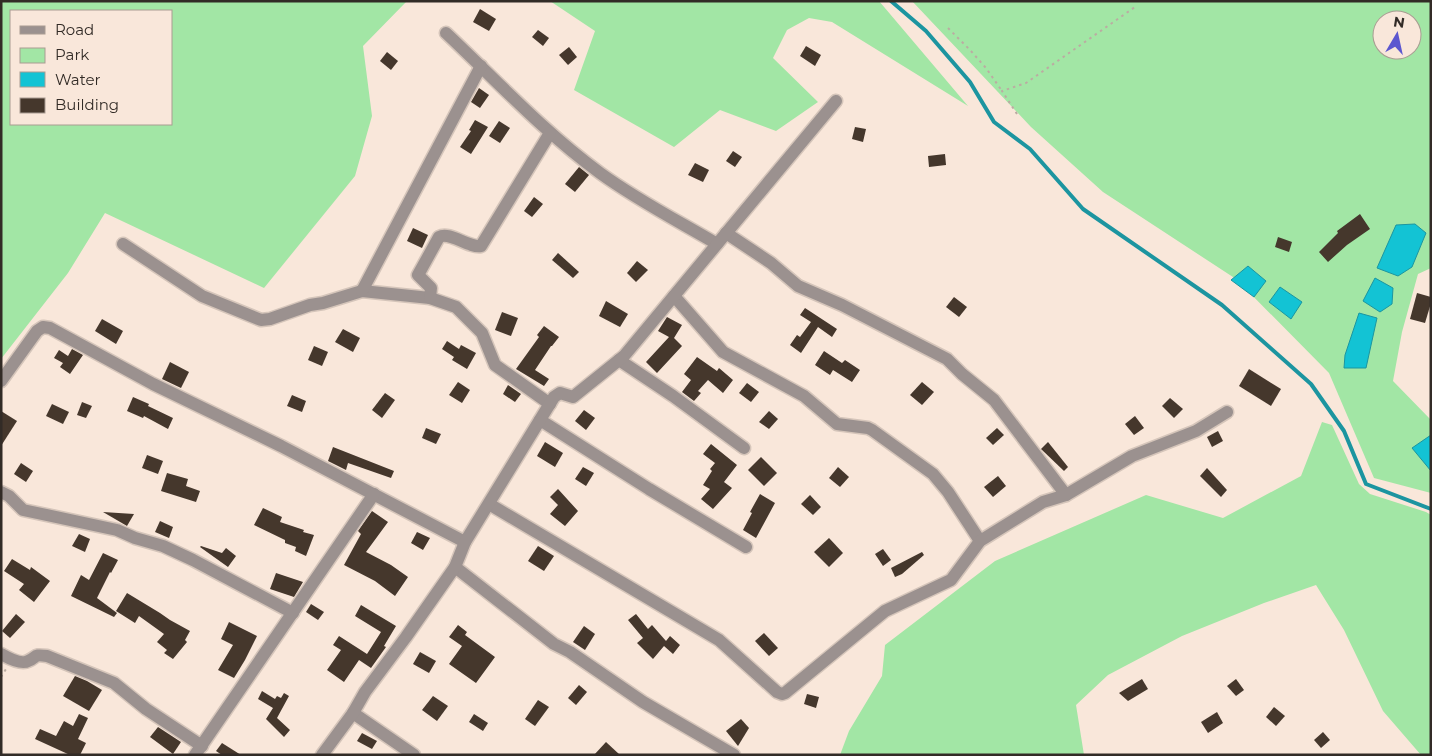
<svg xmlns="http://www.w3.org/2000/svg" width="1432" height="756" viewBox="0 0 1432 756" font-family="Montserrat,sans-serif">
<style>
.green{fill:#a2e6a5;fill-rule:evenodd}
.water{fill:#13c3d4;stroke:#1c95a0}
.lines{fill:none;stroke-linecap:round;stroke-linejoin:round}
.stream{stroke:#1c95a0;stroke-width:4}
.building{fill:#45372c}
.minor-casing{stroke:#d5c5ba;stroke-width:15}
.path{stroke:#bbaca2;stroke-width:2;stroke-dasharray:2.5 4;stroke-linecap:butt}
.minor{stroke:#9b918f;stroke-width:12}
</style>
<rect width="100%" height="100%" fill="#f9e7da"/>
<g class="green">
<path d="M1,1H407L363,46L372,116L355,176L264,288L105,213L68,273L1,359ZM171,11V124H11V11Z"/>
<polygon points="550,1 879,1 968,106 832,22 809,18 787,30 773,58 818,102 776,131 720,110 674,147 574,90 595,31"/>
<path d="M912,1H1431V268L1418,274L1402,332L1393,381L1431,420V493L1374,478L1329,373L1236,279L1103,192L1031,127ZM1382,20H1412V50H1382Z"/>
<polygon points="1322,422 1332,425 1359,484 1370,494 1426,512 1431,515 1431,755 1421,755 1383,711 1344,630 1316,585 1264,603 1182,636 1108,675 1076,705 1084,755 840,755 849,731 882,676 885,645 995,561 1146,495 1223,518 1301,476"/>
</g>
<g class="water">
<polygon points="1415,224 1426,233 1412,267 1398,276 1377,268 1396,225"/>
<polygon points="1248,266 1266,281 1254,297 1231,280"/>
<polygon points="1375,278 1393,288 1392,304 1380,312 1363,301"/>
<polygon points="1280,287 1302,302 1291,319 1269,302"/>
<polygon points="1359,313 1377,318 1366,368 1344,368 1345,355"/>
<polygon points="1431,435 1431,471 1412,448"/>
</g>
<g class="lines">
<polyline class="stream" points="891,1 926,31 970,82 994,122 1030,149 1083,209 1222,305 1311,384 1344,431 1366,484 1431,509"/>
</g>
<g class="building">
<polygon points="480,9 496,19 489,31 473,22"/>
<polygon points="538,30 549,38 543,46 532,37"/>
<polygon points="806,46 821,55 815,66 800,56"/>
<polygon points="569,47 577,57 568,65 559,55"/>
<polygon points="387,52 398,61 391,70 380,61"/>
<polygon points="479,88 489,95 480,108 471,102"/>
<polygon points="475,120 488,127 471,154 460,147 471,131 469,130"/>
<polygon points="499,121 510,128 500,143 489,136"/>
<polygon points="855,127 866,129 863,142 852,139"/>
<polygon points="733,151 742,157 735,167 726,161"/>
<polygon points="945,154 946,165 929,167 928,156"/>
<polygon points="695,163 709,170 703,182 688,175"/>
<polygon points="579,167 589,175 575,192 565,184"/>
<polygon points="534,197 543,204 532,217 524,211"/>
<polygon points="1360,214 1370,229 1347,245 1328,262 1319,252 1338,233 1337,231"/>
<polygon points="413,228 428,235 422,248 407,241"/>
<polygon points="1278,237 1292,242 1289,252 1275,247"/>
<polygon points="558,253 579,272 573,278 552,260"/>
<polygon points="637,261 648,270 636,282 627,273"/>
<polygon points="1417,293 1431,297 1431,303 1425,323 1410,319"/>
<polygon points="954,297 967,307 959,317 946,307"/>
<polygon points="606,301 628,314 620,327 599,316"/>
<polygon points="805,308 837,329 832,337 818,327 801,353 790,345 797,335 800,337 811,322 800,315"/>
<polygon points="502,312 518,318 511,336 495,330"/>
<polygon points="667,317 682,325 674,338 682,346 657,373 646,362 669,337 658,331"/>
<polygon points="102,319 123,331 116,344 95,331"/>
<polygon points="544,326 559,337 552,346 551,346 535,370 549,379 544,386 516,369 539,337 537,335"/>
<polygon points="343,329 360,338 353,352 335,342"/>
<polygon points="447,341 459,349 461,345 476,353 467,369 452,360 454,357 442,349"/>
<polygon points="314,346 328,352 322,366 308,360"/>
<polygon points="72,349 83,355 70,374 60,367 63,363 54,358 59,350 68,356"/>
<polygon points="824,351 842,363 845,360 860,370 852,382 833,370 830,375 815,365"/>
<polygon points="697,357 717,371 719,368 733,380 723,393 708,380 698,391 701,393 694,401 682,392 691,380 684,374"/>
<polygon points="170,362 189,372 181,388 162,379"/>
<polygon points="1249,369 1281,389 1271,406 1239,386"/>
<polygon points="458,382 470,390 462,403 449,395"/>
<polygon points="922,382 934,392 922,405 910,395"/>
<polygon points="747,383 759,392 751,402 739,393"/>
<polygon points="508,385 521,394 515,402 503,394"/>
<polygon points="385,393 395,400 382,418 372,410"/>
<polygon points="292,395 306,401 302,412 287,406"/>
<polygon points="133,397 149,404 148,406 173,418 168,429 144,416 143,418 127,411"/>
<polygon points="1170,398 1183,409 1174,418 1162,406"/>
<polygon points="82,402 92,406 86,418 77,415"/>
<polygon points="52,404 69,412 63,424 46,416"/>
<polygon points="584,410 595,418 586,430 575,421"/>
<polygon points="1,411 17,421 1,446"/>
<polygon points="769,411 778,419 769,429 759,422"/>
<polygon points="1135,416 1144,428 1134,435 1125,424"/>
<polygon points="426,428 441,434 436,444 422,438"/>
<polygon points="997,428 1004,435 993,445 986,438"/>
<polygon points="1218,431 1223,441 1212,447 1207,437"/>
<polygon points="545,442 563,453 555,467 537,456"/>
<polygon points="1048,442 1068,467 1064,471 1041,449"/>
<polygon points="711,444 737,465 724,482 732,488 713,509 701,499 710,489 703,485 712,471 710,469 715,463 703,454"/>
<polygon points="333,447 394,471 391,478 348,463 346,470 328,461"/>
<polygon points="147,455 163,461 158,474 142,468"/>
<polygon points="761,457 777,473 764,486 748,470"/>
<polygon points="21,463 33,471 26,482 14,474"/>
<polygon points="583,467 594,473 586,486 575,479"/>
<polygon points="838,467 849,477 840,487 829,478"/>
<polygon points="1207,468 1227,490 1221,497 1200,476"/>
<polygon points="167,473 188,479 186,486 200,491 196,502 161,491"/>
<polygon points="998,476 1006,486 993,497 984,487"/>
<polygon points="558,489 578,511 565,526 550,514 558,505 550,497"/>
<polygon points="760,494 775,503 756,538 743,530 752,513 750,512"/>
<polygon points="810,495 821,507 813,515 801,504"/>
<polygon points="263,508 282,517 280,522 304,530 303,532 314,535 306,556 295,551 296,547 285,543 285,540 254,525"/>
<polygon points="372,511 388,522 366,552 391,565 408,577 395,596 375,581 344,565 361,534 358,531"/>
<polygon points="103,512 134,514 127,526"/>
<polygon points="160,521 173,527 169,538 155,532"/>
<polygon points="417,532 430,538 423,550 411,543"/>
<polygon points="79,534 90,539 85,552 72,546"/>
<polygon points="829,538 843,553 829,567 814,552"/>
<polygon points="201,546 222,553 226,548 236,556 228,567 200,547"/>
<polygon points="538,546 554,556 544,571 528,561"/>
<polygon points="883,549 891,560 883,566 875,554"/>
<polygon points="922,552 924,555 902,574 895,577 891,568"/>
<polygon points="103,553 118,560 111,573 110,572 97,598 117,613 114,617 71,596 81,575 89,580"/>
<polygon points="12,559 30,570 31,567 50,581 34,602 19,590 24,584 4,571"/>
<polygon points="276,573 303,582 294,597 270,589"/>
<polygon points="127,593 160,613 170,620 190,631 185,640 187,642 173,659 164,653 167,650 157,642 164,634 139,616 135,623 116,611"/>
<polygon points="311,604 324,612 318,620 306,612"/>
<polygon points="361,605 396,626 384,646 386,647 371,668 359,660 344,682 327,670 341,650 333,645 339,636 367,654 381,632 355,616"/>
<polygon points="16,614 25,622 10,638 2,631"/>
<polygon points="636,614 648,629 652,625 666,641 670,636 680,645 673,654 664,646 653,659 637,643 643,638 628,620"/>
<polygon points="229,622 257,636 245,660 234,678 218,670 233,645 221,639"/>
<polygon points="458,625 467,632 465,635 495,657 476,683 449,664 462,646 449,637"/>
<polygon points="584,626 595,634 585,650 573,642"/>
<polygon points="764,633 778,648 769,656 755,641"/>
<polygon points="420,652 436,661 429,673 413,664"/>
<polygon points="75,676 87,681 102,690 89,711 63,696"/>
<polygon points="1142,679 1148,689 1128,701 1119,693"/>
<polygon points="1236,679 1244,690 1236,696 1227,686"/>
<polygon points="579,685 587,692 576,705 568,698"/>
<polygon points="262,691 275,699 277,696 281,698 284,693 289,696 277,718 290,730 284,737 266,719 273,708 258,699"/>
<polygon points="807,694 819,697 816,708 804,704"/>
<polygon points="433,696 448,706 437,721 422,710"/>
<polygon points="538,700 549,707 535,726 525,719"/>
<polygon points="1274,707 1285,716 1276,726 1266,717"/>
<polygon points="1217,712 1223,723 1208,733 1201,722"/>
<polygon points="79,714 88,718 78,739 86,743 80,755 70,755 35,739 40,729 56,736 64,721 73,726"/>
<polygon points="474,714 488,723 483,731 469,722"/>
<polygon points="741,719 749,728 738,746 726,731"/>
<polygon points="158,727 181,742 173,754 150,737"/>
<polygon points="1323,732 1330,740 1321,748 1314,740"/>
<polygon points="362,733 377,741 372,749 357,741"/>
<polygon points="606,742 620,755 594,755"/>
<polygon points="222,743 241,755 222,755 216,751"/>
</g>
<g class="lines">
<g class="minor-casing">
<g id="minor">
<path d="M446,33C497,81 544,132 600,173C637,200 678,221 717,244"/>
<polyline points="726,233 771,263 798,286 842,305 947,359 962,374 994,400 1066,495"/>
<polyline points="123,244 202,296 261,320 270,319 310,305 323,303 362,291 430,298 456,307 482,333 495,365 550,404"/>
<polyline points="362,291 481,66"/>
<polyline points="674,296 723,352 804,396 837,424 868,428 872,430 933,474 948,492 980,541"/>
<path d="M430,298L431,288L418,275L439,237C450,231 468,248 481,246L550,133"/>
<polyline points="619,360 673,396 744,448"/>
<polyline points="1,381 37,331 43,327 50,328 153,384 281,446 465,542"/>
<polyline points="540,420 649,489 746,547"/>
<polyline points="1,492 9,496 23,510 117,530 135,538 163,546 193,560 293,613"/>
<polyline points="489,504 719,640 777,692 782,694 785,693 885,611 951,580 980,541 1043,502 1066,495 1132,456 1196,431 1227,412"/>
<polyline points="455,567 554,644 570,652 643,702 734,755"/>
<path d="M1,654C8,658 21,665 28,661C38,657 32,654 47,656L114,683L146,709L202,746"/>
<polyline points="353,713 414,755"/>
<polyline points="195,755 374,494"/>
<polyline points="322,755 353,713 365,692 406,637 455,567 465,542 554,397 560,393 573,397 624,356 836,101"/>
</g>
</g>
<g class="path">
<polyline points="948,28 970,50 986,68 1002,91"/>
<polyline points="1017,114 1002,91 1026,83 1135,7"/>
<polyline points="1,677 6,669"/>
</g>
<use href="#minor" class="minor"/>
</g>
<rect width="1432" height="756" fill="none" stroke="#322b26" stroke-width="5"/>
<rect x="10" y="10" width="162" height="115" fill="#f9e7da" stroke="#a99c92"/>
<rect x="20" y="26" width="25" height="8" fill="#9b918f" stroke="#a99c92"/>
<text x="55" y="35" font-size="15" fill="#322b26">Road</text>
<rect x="20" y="48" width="25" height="15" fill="#a2e6a5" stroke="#a99c92"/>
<text x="55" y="60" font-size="15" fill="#322b26">Park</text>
<rect x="20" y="72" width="25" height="15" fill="#13c3d4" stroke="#a99c92"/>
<text x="55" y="85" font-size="15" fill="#322b26">Water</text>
<rect x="20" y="98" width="25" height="15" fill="#45372c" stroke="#a99c92"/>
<text x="55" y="110" font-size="15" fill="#322b26">Building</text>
<g transform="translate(1397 35) rotate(9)"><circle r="24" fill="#f9e7da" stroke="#a99c92"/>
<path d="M0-4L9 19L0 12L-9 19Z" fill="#5c57cf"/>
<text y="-8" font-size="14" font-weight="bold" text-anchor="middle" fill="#322b26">N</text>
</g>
</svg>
